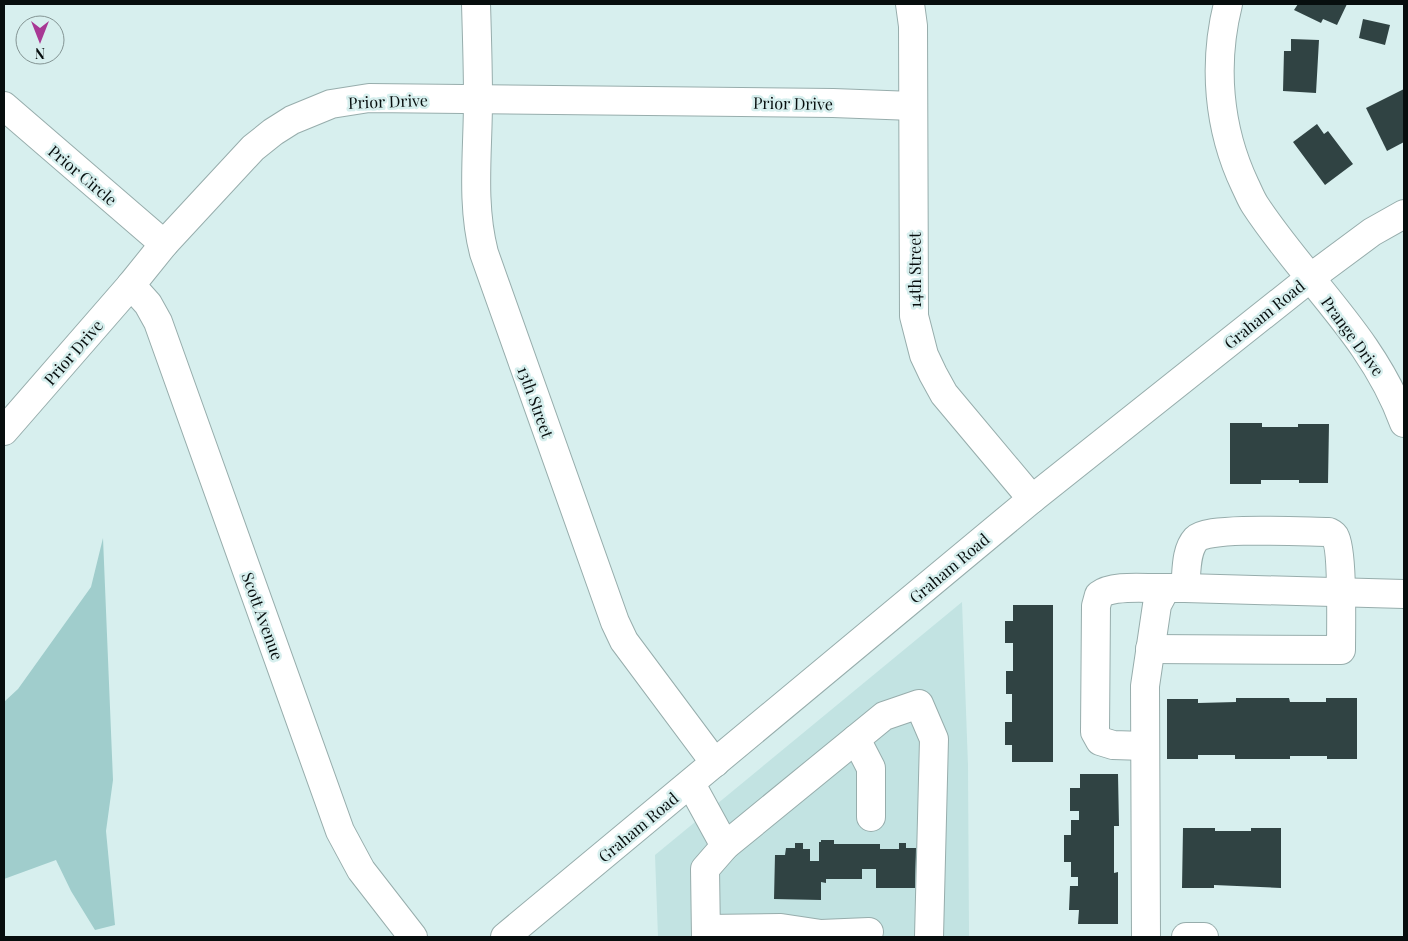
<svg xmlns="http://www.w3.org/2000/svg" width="1408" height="941" viewBox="0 0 1408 941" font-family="'Playfair Display',serif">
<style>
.built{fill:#c2e3e2}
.green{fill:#a0cdcc}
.building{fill:#304343}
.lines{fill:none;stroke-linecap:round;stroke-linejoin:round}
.minor-casing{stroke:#97adac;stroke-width:30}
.major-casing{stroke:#97adac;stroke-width:30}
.minor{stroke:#fff;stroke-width:28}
.major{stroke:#fff;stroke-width:28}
.labels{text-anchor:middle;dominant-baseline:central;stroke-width:5;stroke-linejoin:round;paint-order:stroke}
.street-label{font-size:16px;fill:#070e0e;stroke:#d7efee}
</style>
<rect width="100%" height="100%" fill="#d7efee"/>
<polygon class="built" points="962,602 968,765 969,937 658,937 655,855"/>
<polygon class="green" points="103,538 113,780 106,831 115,925 95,930 71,891 56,860 4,879 4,702 18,689 91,587"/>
<g class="building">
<polygon points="1298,4 1347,4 1337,25 1323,19 1321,23 1294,10"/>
<polygon points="1363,19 1390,25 1385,45 1359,38"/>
<polygon points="1291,39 1319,40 1316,93 1283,91 1284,51 1291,51"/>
<polygon points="1404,89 1404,142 1387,151 1366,108"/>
<polygon points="1317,124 1324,134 1328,131 1353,164 1325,185 1293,142"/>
<polygon points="1230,423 1262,423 1262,427 1298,427 1298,424 1329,424 1328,483 1299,483 1299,480 1261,480 1261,484 1230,484"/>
<polygon points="1013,605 1053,605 1053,762 1012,762 1012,745 1005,745 1005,722 1012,722 1012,694 1006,694 1006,671 1013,671 1013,643 1005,643 1005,621 1013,621"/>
<polygon points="1236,698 1289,698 1290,702 1326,702 1326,698 1357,698 1357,759 1327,759 1327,756 1290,756 1290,759 1235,759 1235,755 1198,755 1198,759 1167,759 1167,699 1198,699 1198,703 1236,702"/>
<polygon points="1080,774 1118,774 1119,826 1114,826 1114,873 1118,872 1118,924 1078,924 1079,910 1069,910 1070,886 1078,886 1078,877 1071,877 1071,862 1064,862 1064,835 1071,835 1071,820 1079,820 1079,811 1070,811 1070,788 1080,788"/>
<polygon points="1183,828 1215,828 1215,831 1251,831 1251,828 1281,828 1281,888 1214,885 1214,888 1182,888"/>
<polygon points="821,840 834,840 834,844 880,844 880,849 899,849 899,843 906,843 906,848 916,848 915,888 876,888 876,869 862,869 862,879 826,879 826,883 821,882 821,900 774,899 775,855 785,855 786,848 795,848 795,843 803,843 803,849 810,849 810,861 819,861 819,842 821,842"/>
</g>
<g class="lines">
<g class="minor-casing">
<g id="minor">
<path d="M476,4C477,36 478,68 478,100C478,152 471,203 484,253L615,622L624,641L715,763"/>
<polyline points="910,4 913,26 914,316 924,355 933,374 944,394 1032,499"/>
<path d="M1228,4C1213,64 1218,128 1245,185C1248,191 1251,199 1255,205C1304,280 1373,337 1404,423"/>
<polyline points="4,106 164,244"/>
<polyline points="131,285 148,304 158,322 340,831 361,870 413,937"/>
<polyline points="4,431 131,285 164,244 253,148 273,132 292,120 331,104 369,98 833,103 913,106"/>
<path d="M1150,649L1341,650C1341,631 1343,549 1335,537C1334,534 1331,533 1329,532C1307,532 1208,526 1196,539C1185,551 1187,573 1185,588"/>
<polyline points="856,739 871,768 871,817"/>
<path d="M1145,746L1113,745L1100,741L1095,732L1096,606L1099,595C1114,584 1147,589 1166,588"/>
<polyline points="691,784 725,846"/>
<polyline points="706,929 781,928 821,934 869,932"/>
<polyline points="706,937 705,869 725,846 884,716 919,704 934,739 929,937"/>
<polyline points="1146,937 1145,686 1157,605 1166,588 1185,588 1404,594"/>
<polyline points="1186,937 1204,937"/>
</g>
</g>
<g class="major-casing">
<polyline id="major" points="505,937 1032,499 1310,278 1372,232 1404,214"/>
</g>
<use href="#minor" class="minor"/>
<use href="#major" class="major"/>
</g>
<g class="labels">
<g class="street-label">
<text transform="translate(388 101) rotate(-2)">Prior Drive</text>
<text transform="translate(793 103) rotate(1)">Prior Drive</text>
<text transform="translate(83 175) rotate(40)">Prior Circle</text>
<text transform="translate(914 270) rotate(-90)">14th Street</text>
<text transform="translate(1264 314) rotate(-39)">Graham Road</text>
<text transform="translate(1353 336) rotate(54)">Prange Drive</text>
<text transform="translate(73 352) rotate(-49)">Prior Drive</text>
<text transform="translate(536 402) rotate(70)">13th Street</text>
<text transform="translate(949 568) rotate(-40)">Graham Road</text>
<text transform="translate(263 616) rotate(70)">Scott Avenue</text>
<text transform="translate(638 827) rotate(-40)">Graham Road</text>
</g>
</g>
<rect width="1408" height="941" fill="none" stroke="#070e0e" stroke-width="10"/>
<g transform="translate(40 40) rotate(180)"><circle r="24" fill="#d7efee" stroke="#849594"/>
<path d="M0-4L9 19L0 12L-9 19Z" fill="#a83894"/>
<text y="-8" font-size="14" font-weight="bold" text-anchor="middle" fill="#070e0e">N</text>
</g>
</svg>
